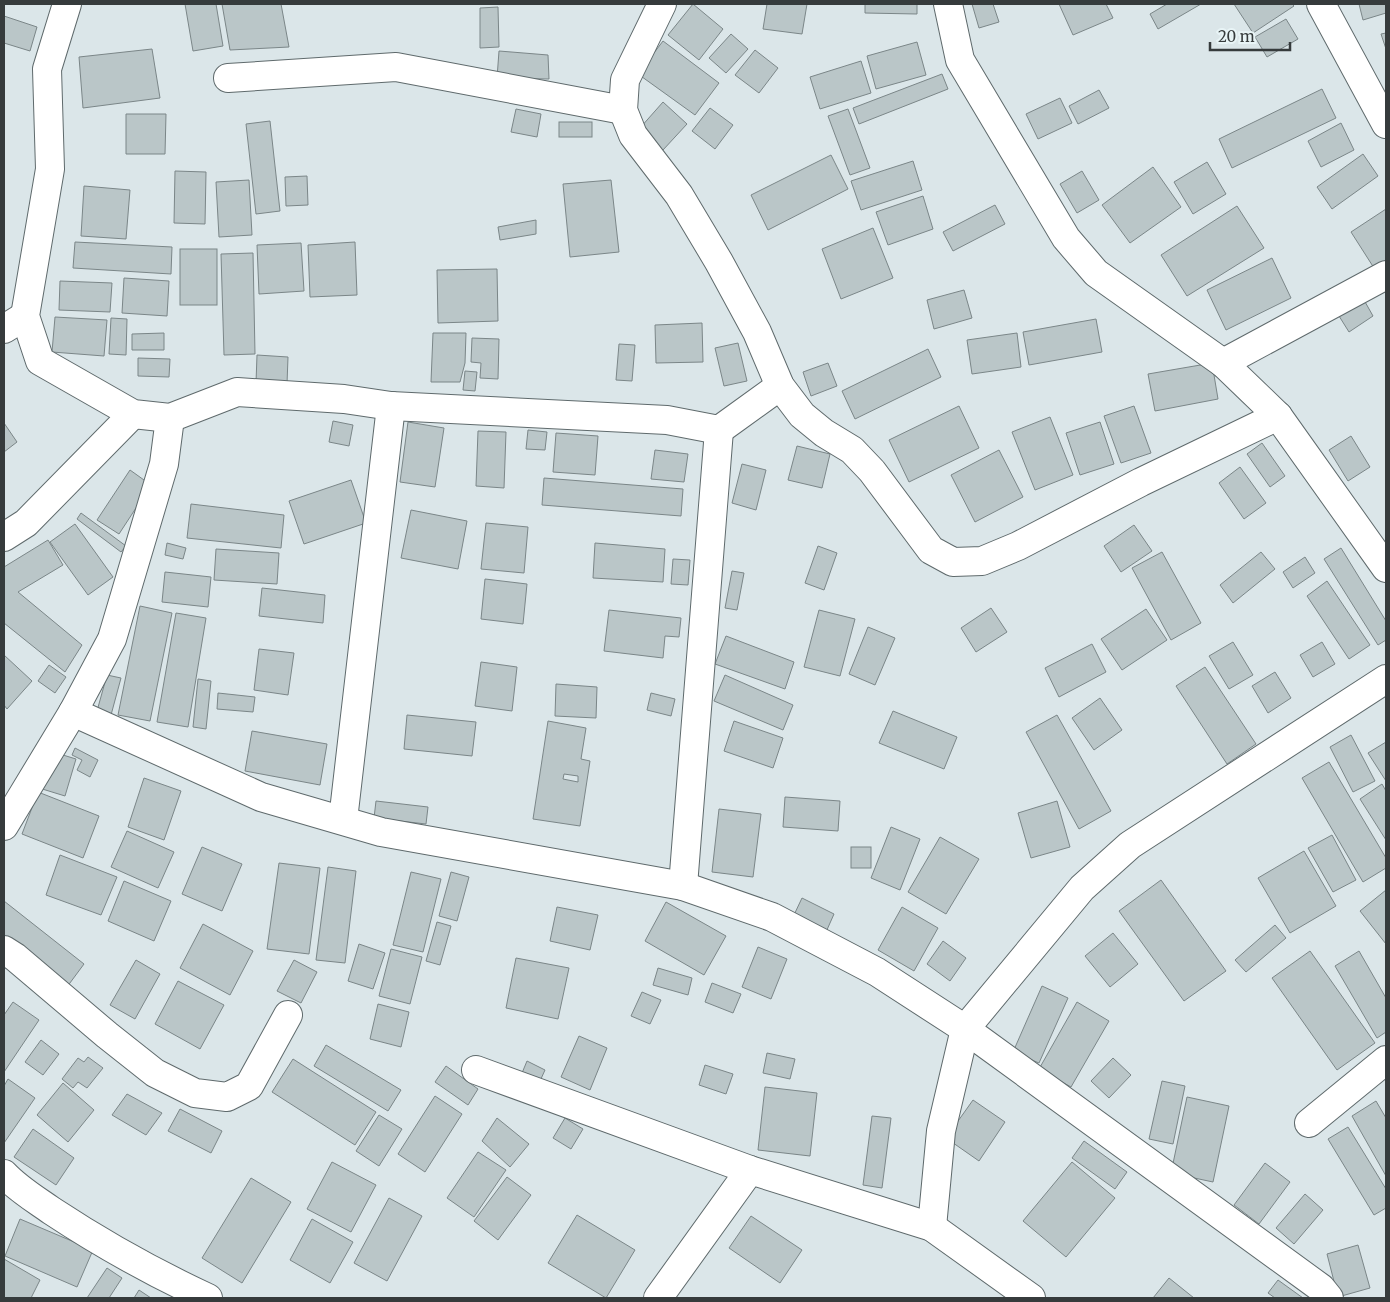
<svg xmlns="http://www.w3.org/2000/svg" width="1390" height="1302" viewBox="0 0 1390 1302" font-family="Merriweather,serif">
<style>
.building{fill:#bac6c8;stroke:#7b8688;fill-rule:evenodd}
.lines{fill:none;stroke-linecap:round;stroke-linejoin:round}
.minor-casing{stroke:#5f6a6c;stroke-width:30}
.minor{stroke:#fff;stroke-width:28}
</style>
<rect width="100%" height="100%" fill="#dbe6e9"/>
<g class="building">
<polygon points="185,4 216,4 223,46 193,51"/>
<polygon points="222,4 281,4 289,47 230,50"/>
<polygon points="693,4 723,29 699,60 668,35"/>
<polygon points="767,4 807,4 802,34 763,29"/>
<polygon points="865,4 917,4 917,14 865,13"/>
<polygon points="972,4 993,4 999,22 979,28"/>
<polygon points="1059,4 1106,4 1113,18 1073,35"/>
<polygon points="1167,4 1201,4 1158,29 1150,14"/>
<polygon points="1234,4 1292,4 1294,6 1253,33"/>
<polygon points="1359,4 1386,4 1386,13 1363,20"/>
<polygon points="498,7 499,47 480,48 480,8"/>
<polygon points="4,16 37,27 30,51 4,43"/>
<polygon points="1286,19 1298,39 1267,57 1255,37"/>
<polygon points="1386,33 1386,49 1381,34"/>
<polygon points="731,34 748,49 726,73 709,58"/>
<polygon points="663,41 719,83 695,115 638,74"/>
<polygon points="917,42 926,75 876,89 867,56"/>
<polygon points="152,49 160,98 83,108 79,57"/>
<polygon points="755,50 778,68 759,93 735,75"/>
<polygon points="499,51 548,55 549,79 497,78"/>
<polygon points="861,61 871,93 820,109 810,77"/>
<polygon points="942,74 948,89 859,124 853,108"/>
<polygon points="1322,89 1336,118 1232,168 1219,139"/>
<polygon points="1099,90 1109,108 1078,124 1069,106"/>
<polygon points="1060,98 1072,123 1038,139 1026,114"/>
<polygon points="663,102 687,124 663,150 640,128"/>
<polygon points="710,108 733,125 715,149 692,131"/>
<polygon points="516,109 541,114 537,137 511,132"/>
<polygon points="848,109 870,168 850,175 828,116"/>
<polygon points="126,114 166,114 165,154 126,154"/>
<polygon points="270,121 280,211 256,214 246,124"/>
<rect x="559" y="122" width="33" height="15"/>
<polygon points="1341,123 1354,150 1321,167 1308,141"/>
<polygon points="1363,154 1378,176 1332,209 1317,187"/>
<polygon points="831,155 848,189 768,230 751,195"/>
<polygon points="913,161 922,190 861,210 851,181"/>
<polygon points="1207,162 1226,194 1193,214 1174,182"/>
<polygon points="1153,167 1181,207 1130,243 1102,205"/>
<polygon points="175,171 206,172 205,224 174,223"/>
<polygon points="1082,171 1099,200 1077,213 1060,184"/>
<polygon points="307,176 308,205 286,206 285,177"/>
<polygon points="249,180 252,235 219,237 216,182"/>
<polygon points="611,180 619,252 570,257 563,184"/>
<polygon points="84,186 130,190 126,239 81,236"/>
<polygon points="923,196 933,229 888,245 876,212"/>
<polygon points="995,205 1005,224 953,251 943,232"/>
<polygon points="1237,206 1264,248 1187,296 1161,255"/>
<polygon points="1386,209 1386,260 1374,268 1351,232"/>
<polygon points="536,220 536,234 500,240 498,227"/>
<polygon points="873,228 893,278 841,299 822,249"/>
<polygon points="75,242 172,247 171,274 73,268"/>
<polygon points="355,242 357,295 310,297 308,245"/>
<polygon points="301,243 304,291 259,294 257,245"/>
<rect x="180" y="249" width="37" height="56"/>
<polygon points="253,253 255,354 224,355 221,254"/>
<polygon points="1272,258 1291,298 1226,330 1207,290"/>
<polygon points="497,269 498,321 438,323 437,270"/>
<polygon points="124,278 169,281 167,316 122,313"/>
<polygon points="60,281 112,283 110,312 59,310"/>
<polygon points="964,290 972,318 934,329 927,300"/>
<polygon points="1364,300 1373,316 1349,332 1339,316"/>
<polygon points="55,317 107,320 104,356 52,352"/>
<polygon points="111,318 127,319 126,355 109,354"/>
<polygon points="1096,319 1102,352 1029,365 1023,332"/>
<polygon points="702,323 703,362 656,363 655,325"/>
<polygon points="164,333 164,350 132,350 132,334"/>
<polygon points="433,333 466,333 465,363 460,382 431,382"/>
<polygon points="1017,333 1021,367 972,374 967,340"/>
<polygon points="472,338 499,339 498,379 480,378 481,363 471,362"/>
<polygon points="738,343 747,381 724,386 715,348"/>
<polygon points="619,344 635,345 632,381 616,380"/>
<polygon points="928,349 941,377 855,419 842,391"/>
<polygon points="257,355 288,357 287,384 256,383"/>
<polygon points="138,358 170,359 169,377 138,376"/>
<polygon points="828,363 837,386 811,396 803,372"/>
<polygon points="1212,363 1218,399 1155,411 1148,374"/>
<polygon points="465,371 477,372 475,391 463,390"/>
<polygon points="959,406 979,448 909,482 889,440"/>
<polygon points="1134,406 1151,453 1121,463 1104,416"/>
<polygon points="1050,417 1073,475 1035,490 1012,432"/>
<polygon points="333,421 353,425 349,446 329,442"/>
<polygon points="408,422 444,428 435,487 400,482"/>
<polygon points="1100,422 1114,464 1080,475 1066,433"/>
<polygon points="4,423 17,442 4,452"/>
<polygon points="528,430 547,432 545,450 526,449"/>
<polygon points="478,431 506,432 504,488 476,486"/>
<polygon points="556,433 598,436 595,475 553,472"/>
<polygon points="1351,436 1370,467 1348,481 1329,450"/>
<polygon points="1262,443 1285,476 1270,487 1247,454"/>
<polygon points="797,446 830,454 822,488 788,480"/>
<polygon points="655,450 688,454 684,482 651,479"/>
<polygon points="999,450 1023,497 975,522 951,475"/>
<polygon points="742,464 766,470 756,510 732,503"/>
<polygon points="1240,467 1266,503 1244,519 1219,483"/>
<polygon points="130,470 151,485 119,534 97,520"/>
<polygon points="544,478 683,489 681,516 542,505"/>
<polygon points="351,480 366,523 304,544 289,501"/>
<polygon points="191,504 284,515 281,548 187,538"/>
<polygon points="411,510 467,521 458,569 401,558"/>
<polygon points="81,513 126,546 121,552 77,519"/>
<polygon points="486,523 528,527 524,573 481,569"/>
<polygon points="75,524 113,577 88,595 50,542"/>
<polygon points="1134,525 1152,551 1121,572 1104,546"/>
<polygon points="48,540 63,565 18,592 82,645 65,672 4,623 4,567"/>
<polygon points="167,543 186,548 183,559 165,555"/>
<polygon points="595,543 665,549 663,582 593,578"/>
<polygon points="818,546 837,553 824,590 805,583"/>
<polygon points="1341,548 1386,621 1386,640 1378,645 1324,559"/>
<polygon points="216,549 279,553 277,584 214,580"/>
<polygon points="1162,552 1201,623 1171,640 1132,568"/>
<polygon points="1261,552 1275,569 1233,603 1220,585"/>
<polygon points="1305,557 1315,573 1293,588 1283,572"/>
<polygon points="673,559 690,560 688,585 671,584"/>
<polygon points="732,571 744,573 737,610 725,608"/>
<polygon points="165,572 211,577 208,607 162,602"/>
<polygon points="485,579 527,584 523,624 481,619"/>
<polygon points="1327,581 1370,645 1349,659 1307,596"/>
<polygon points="262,588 325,595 323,623 259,616"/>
<polygon points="140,606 172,613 150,721 118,715"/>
<polygon points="991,608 1007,632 976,652 961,628"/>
<polygon points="1146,609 1167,640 1122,670 1101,639"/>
<polygon points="609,610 681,618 679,637 665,636 663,658 604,651"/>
<polygon points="819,610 855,619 840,676 804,667"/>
<polygon points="176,613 206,618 188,727 157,722"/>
<polygon points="868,627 895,638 875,685 849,674"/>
<polygon points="726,636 794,662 785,689 715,664"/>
<polygon points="1233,642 1253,675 1229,689 1209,656"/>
<polygon points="1322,642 1335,664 1313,677 1300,655"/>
<polygon points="1092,644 1106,672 1059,697 1045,668"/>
<polygon points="259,649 294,653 288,695 254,690"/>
<polygon points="4,655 32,681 7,709 4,705"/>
<polygon points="481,662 517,667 512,711 475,706"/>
<polygon points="49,665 66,677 55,693 38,681"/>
<polygon points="1205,667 1256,744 1227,764 1176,686"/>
<polygon points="1275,672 1291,698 1268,713 1252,686"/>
<polygon points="107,675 121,678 111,715 97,711"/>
<polygon points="725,675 793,705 783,730 714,701"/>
<polygon points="198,679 211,681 206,729 193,727"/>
<polygon points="556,684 597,687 596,718 555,716"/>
<polygon points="218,693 255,697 253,712 217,709"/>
<polygon points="651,693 675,699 671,716 647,710"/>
<polygon points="1100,698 1122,730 1094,750 1072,718"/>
<polygon points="893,711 957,737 944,769 879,743"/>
<polygon points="407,715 476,722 472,756 404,749"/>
<polygon points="1057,715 1111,811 1079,829 1026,732"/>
<path d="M548,721L586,728L581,759L590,761L580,826L533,819ZM564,774L578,776V782L563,779Z"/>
<polygon points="734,721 783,738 773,768 724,751"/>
<polygon points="252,731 327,744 320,785 245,771"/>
<polygon points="1351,735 1375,781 1353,792 1330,747"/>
<polygon points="1386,742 1386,781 1368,753"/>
<polygon points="75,748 98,760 90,777 77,770 82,760 72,755"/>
<polygon points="50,751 76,759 65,796 39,788"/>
<polygon points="1329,762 1386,858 1386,868 1363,882 1302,778"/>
<polygon points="144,778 181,791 164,840 128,827"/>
<polygon points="1382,784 1386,791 1386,840 1360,799"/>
<polygon points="38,792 99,816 83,858 22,834"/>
<polygon points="785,797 840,801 838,831 783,827"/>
<polygon points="376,801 428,807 426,824 374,818"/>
<polygon points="1057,801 1070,847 1031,858 1018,813"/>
<polygon points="719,809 761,814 753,877 712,872"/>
<polygon points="891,827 920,839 900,890 871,878"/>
<polygon points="127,831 174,852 158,888 111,867"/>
<polygon points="1332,835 1356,880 1333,892 1308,848"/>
<polygon points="940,837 979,859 946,914 908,892"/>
<polygon points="202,847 242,864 222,911 182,894"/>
<rect x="851" y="847" width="20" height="21"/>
<polygon points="1304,851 1336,906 1290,933 1258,878"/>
<polygon points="60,855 117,877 101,915 46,895"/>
<polygon points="279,863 320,868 309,954 267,949"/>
<polygon points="328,867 356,871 345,963 316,960"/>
<polygon points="411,872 441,879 423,952 393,945"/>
<polygon points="451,872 469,877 457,921 439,916"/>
<polygon points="1161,880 1226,971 1184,1001 1119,911"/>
<polygon points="124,881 171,901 154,941 108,921"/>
<polygon points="1386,890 1386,944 1360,911"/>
<polygon points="802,898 834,914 826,932 793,917"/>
<polygon points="4,901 84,964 64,991 4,944"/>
<polygon points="666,902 726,936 704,975 645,941"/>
<polygon points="557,907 598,915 590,950 550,941"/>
<polygon points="902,907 938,928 914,971 878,950"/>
<polygon points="437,922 451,926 440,965 426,961"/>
<polygon points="203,924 253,951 230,995 180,968"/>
<polygon points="1275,925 1286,938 1246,972 1235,960"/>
<polygon points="1113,933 1138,964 1110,987 1085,956"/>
<polygon points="943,941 966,958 950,981 927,964"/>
<polygon points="359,944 385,953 373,989 348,981"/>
<polygon points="758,947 787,959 771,999 742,987"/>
<polygon points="391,949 422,957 410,1004 379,996"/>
<polygon points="1310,951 1375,1043 1337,1070 1272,978"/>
<polygon points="1359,951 1386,998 1386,1032 1377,1038 1335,966"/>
<polygon points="516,958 569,968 558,1019 506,1008"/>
<polygon points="136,960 160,974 135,1019 110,1005"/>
<polygon points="294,960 317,972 301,1003 277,991"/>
<polygon points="658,968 692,978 688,995 653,985"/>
<polygon points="178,981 224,1005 200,1049 155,1024"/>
<polygon points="712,983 741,994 733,1013 705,1002"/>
<polygon points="1042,986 1068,998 1039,1063 1013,1052"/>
<polygon points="642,992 661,1000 650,1024 631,1016"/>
<polygon points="13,1002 39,1020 4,1072 4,1015"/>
<polygon points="1077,1002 1109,1021 1071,1087 1039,1069"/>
<polygon points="378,1004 409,1012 401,1047 370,1039"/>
<polygon points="579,1036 607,1048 590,1090 561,1077"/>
<polygon points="41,1040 59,1054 43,1075 25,1062"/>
<polygon points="326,1045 401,1090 388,1111 314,1066"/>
<polygon points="767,1053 795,1059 790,1079 763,1073"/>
<polygon points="88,1057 103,1068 87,1088 78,1082 73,1088 62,1079 78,1058 84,1062"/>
<polygon points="1113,1058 1131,1075 1109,1098 1091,1081"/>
<polygon points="293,1059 376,1112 355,1145 272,1092"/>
<polygon points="527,1061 545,1070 540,1081 522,1073"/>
<polygon points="705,1065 733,1074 726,1094 699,1085"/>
<polygon points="446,1066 478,1089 468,1105 435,1082"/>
<polygon points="8,1079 35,1098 4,1143 4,1086"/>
<polygon points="1162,1081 1185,1086 1173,1144 1149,1139"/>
<polygon points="63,1083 94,1110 68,1142 37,1115"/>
<polygon points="765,1087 817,1093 810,1156 758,1150"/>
<polygon points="127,1094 162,1113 146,1135 112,1115"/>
<polygon points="435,1096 462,1114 425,1172 398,1154"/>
<polygon points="1187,1097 1229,1106 1213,1182 1171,1173"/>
<polygon points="973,1100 1005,1122 979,1161 946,1138"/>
<polygon points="1376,1101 1386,1118 1386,1176 1352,1116"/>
<polygon points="180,1109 222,1131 211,1153 168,1131"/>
<polygon points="379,1115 402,1129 379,1166 356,1151"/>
<polygon points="872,1116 891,1118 882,1188 863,1185"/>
<polygon points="497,1118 529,1144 510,1167 482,1141"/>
<polygon points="565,1118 583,1129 571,1149 553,1138"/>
<polygon points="1348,1127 1386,1189 1386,1208 1374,1215 1328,1139"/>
<polygon points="33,1129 74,1158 56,1185 14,1157"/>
<polygon points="1084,1141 1127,1172 1115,1189 1072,1158"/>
<polygon points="478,1152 506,1170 474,1217 447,1198"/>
<polygon points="332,1162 376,1185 351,1232 307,1209"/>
<polygon points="1072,1162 1115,1198 1066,1257 1023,1221"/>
<polygon points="1265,1163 1290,1182 1259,1224 1234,1205"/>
<polygon points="507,1177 531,1195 498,1240 474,1221"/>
<polygon points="251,1178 291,1202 242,1283 202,1258"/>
<polygon points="1305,1194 1323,1210 1294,1244 1276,1228"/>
<polygon points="389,1198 422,1216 387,1281 354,1263"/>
<polygon points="577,1215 635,1250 606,1298 548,1263"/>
<polygon points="751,1216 802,1250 780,1283 729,1248"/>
<polygon points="20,1219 93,1250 77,1287 5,1256"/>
<polygon points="312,1219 353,1242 330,1283 290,1260"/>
<polygon points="1358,1245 1370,1288 1338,1297 1327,1254"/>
<polygon points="4,1259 40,1280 31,1298 4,1298"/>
<polygon points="107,1268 122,1278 109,1298 87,1298"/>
<polygon points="1169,1278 1194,1298 1153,1298"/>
<polygon points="1278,1280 1303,1298 1275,1298 1268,1293"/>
<polygon points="139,1290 151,1298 134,1298"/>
</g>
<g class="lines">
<g class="minor-casing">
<g id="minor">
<polyline points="67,4 47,69 50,169 25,316 40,361 133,414 170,418 237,392 344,399 391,406 667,420 719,430 780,386"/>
<polyline points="662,4 625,80 623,110 633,135 679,195 719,262 757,332 780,386 802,415 824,433 852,450 872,471 931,550 953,562 982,561 1018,546 1141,482 1278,416"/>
<polyline points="948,4 960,60 1066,238 1096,273 1223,363 1278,416 1386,568"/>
<polyline points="1321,4 1386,124"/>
<polyline points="228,78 396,67 623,110"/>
<polyline points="4,329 25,316"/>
<polyline points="1223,363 1386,275"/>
<polyline points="4,537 26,523 133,414"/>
<polyline points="73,712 261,797 381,832 683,886 772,917 877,972 965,1029 1321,1288 1329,1298"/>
<polyline points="343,820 391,406"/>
<polyline points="4,826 73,712 112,639 164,464 170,418"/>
<polyline points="683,886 719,430"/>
<polyline points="4,950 15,957 107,1035 155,1073 195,1093 227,1097 249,1086 288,1015"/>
<polyline points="476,1070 750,1170 932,1227 1031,1298"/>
<polyline points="1309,1123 1386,1060"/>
<path d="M4,1174C18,1189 35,1199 52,1211C102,1244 154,1273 208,1298"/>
<polyline points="932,1227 941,1131 965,1029 1082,888 1130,845 1386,679"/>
<polyline points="658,1298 750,1170"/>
</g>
</g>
<use href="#minor" class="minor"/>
</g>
<rect width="1390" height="1302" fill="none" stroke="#363b3c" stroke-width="10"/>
<path d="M1210 42v8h80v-8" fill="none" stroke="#363b3c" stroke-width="2.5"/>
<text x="1218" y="42" font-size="15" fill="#363b3c" stroke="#e8f4f6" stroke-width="4" paint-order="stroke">20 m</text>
</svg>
